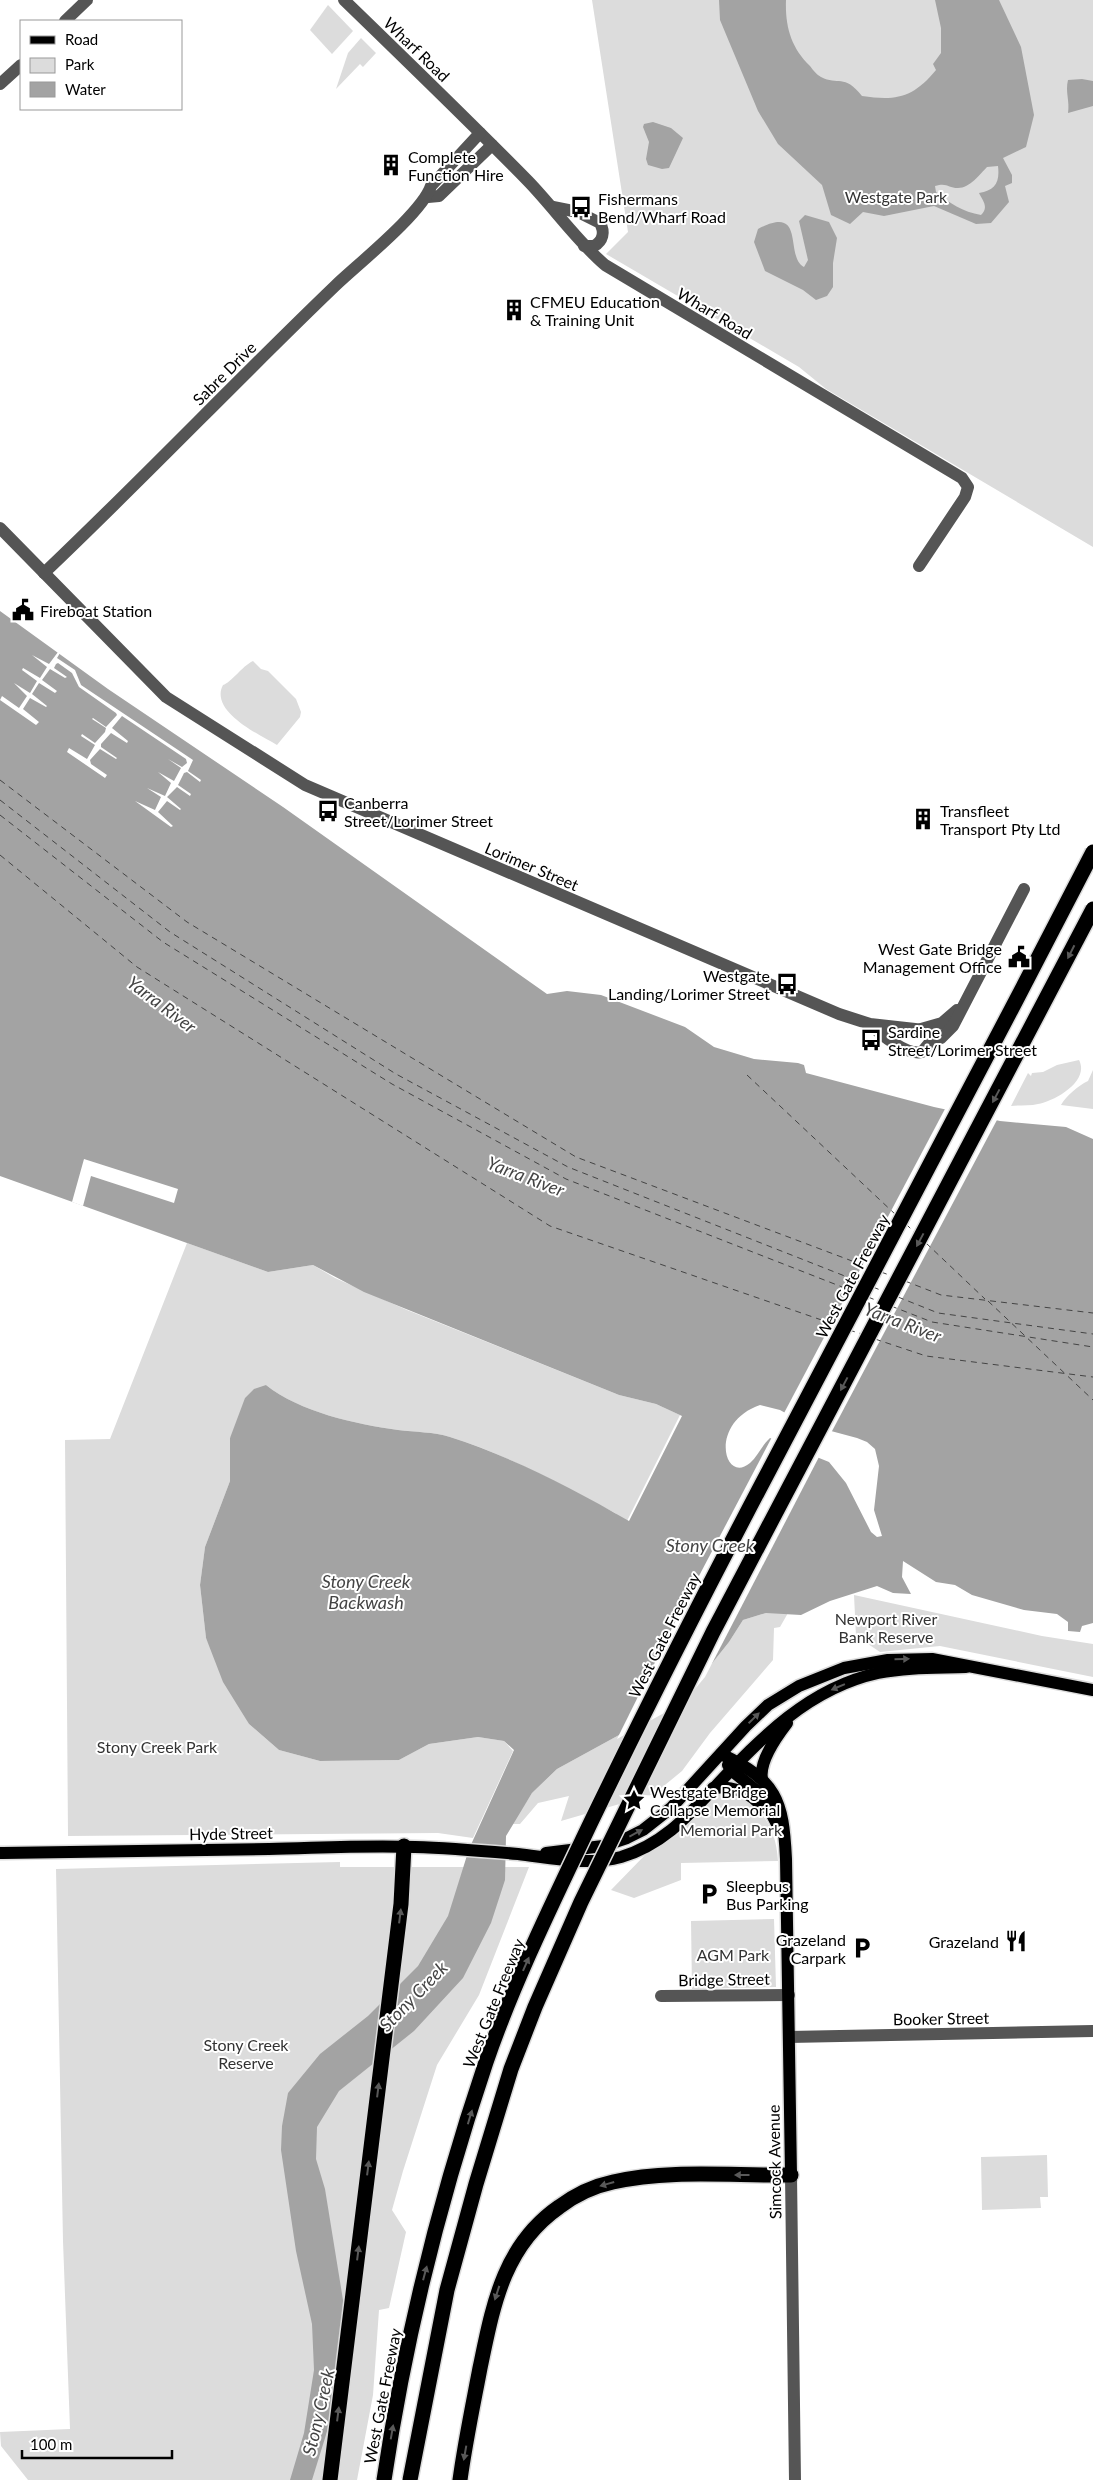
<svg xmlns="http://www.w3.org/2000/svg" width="1093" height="2480" viewBox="0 0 1093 2480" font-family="Lato,sans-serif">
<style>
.green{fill:#dcdcdc}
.water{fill:#a3a3a3;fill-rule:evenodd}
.pier{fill:#fff}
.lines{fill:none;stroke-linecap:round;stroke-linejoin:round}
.ferry{stroke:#444;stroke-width:1;stroke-dasharray:6 5;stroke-linecap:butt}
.major-casing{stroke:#dbdbdb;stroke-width:15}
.highway-casing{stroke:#dbdbdb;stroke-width:18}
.minor{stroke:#555;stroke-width:12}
.major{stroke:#000;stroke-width:12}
.highway{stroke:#000;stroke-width:15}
.highway-bridge-casing{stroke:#dbdbdb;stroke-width:18;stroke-linecap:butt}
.highway-bridge{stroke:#000;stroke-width:15}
.oneway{fill:#595959}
.labels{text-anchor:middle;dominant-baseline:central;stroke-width:4;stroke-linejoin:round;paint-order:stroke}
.street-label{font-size:16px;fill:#000;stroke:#fff}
.poi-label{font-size:16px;fill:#000;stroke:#fff;text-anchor:start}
.park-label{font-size:16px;fill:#333;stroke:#fff}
.water-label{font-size:18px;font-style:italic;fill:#444;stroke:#fff}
</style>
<rect width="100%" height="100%" fill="#fff"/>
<g class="green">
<polygon points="592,0 1093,0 1093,547 826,389 799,367 606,254 628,232"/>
<polygon points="328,5 353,31 332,54 310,30"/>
<polygon points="361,38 376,53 363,67 360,64 336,89 348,53"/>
<path d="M253,661L261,669L268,671L296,699L301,712L300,717L277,745C260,735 209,711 223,685C231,683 242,666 253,661Z"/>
<path d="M1079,1060C1090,1081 1055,1101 1038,1104C1030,1106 1020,1105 1011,1106L1028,1073L1031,1076L1032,1073L1043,1072L1057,1065Z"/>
<path d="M1093,1070V1109L1061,1105C1066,1096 1079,1085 1088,1081Z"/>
<path d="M187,1243L268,1272L313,1265L335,1278L407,1310L619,1395L656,1404L680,1415L626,1523L615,1513C561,1485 508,1455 450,1437C434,1432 415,1432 398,1430C355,1424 300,1412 266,1385L230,1438V1481L205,1547L200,1585L206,1638L249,1724L279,1750L320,1761L399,1760L429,1744L478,1737L504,1741L513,1751L473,1838L438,1833L68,1836L65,1440L110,1439Z"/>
<polygon points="854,1595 1042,1636 1093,1644 1093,1677 940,1646 880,1652 856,1636"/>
<polygon points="766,1613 788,1613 780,1627 774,1628 773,1660 710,1733 682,1771 654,1794 561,1821 569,1796 538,1803 520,1824 512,1824 532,1793 557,1769 683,1700 729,1642 743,1620"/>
<path d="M725,1792C759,1802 776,1825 778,1861L681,1863V1880L634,1898L611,1890L645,1855L677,1835L715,1797Z"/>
<polygon points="340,1862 340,1867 529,1867 479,1995 437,2065 403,2171 392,2210 406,2232 389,2308 379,2310 373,2395 357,2480 28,2480 1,2446 0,2432 70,2429 63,2241 56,1869"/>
<polygon points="774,1919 776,1987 692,1989 691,1921"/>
<polygon points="1047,2155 1048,2197 1040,2197 1041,2208 982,2210 981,2157"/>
</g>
<g class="water">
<path d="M719,0H786C785,26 791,48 810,66C813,70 817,75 821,77C838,86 844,73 862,96C896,101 913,98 936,70L933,64L941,53V28L935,0H999L1021,47L1034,115L1026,147L1003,158L1012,175V183L1005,186L1009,202L991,223L976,224L934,206L884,216L863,212L850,224L831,215L822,185L778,144L758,111L720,20ZM998,166C1000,183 995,190 979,193C983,201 989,207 981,215C963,212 949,203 936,192L935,186C947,182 948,188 958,188C970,188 980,174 987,167Z"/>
<path d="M1082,79L1093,81V106L1068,113C1070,101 1065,92 1068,80Z"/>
<polygon points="653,122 671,128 683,138 669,168 662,169 648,165 646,159 649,142 643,127 644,124"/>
<path d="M805,215L829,222L837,238L833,263V287L827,296L816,300L803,290L765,271L754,242L758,229C807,203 784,257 804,267L808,260L799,221Z"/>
<path d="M0,611L108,689L283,807L547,994L567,991L601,995L685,1027L714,1047L754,1059L798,1063L804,1065L806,1073L934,1107L1000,1121L1066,1127L1093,1139V1623L1082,1626L1080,1632L1068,1631V1622L1057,1614L1024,1610L972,1595L955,1585L936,1582L903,1561L902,1577L911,1594L893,1593L877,1586L830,1601L801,1615L766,1613L743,1620L729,1642L683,1700L557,1769L532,1793L506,1836L505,1880L491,1923L463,1978L414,2031L339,2091L317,2127L316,2159L325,2189L349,2337L347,2367L312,2480H290L304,2433L314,2370L312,2324L296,2251L281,2150L282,2126L288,2093L320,2054L368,2016L418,1966L448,1916L469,1849L514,1750L504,1741L478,1737L429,1744L399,1760L320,1761L279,1750L249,1724L223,1682L206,1638L200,1585L205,1547L230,1481V1438L245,1398L254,1389L266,1385C300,1412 355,1424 398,1430C415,1432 434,1432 450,1437C512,1457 572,1488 629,1521L682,1416L656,1404L619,1395L364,1292L313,1265L268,1272L0,1176ZM760,1405L780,1410L805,1424L857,1438L867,1442L875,1449L879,1466L874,1510L882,1536L877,1537L871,1532L846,1483L829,1462L770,1438C762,1445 758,1456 750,1463C724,1485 708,1423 760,1405Z"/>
</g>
<g class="pier">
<polygon points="58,652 60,653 57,658 75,670 81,685 193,760 188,771 201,780 200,782 187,772 184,773 178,785 191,794 190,796 177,787 167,797 181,809 180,810 167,801 158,812 173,826 171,827 135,801 155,810 161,797 147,788 165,796 171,783 158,772 174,781 181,768 168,759 182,767 187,763 186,759 122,716 112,728 128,741 127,743 111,733 101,744 101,747 117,758 116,759 100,749 90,760 91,764 107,775 105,778 67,752 69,748 87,759 95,745 81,736 82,734 95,743 105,732 106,728 92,719 93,718 106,727 117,715 116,713 79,687 72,673 58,663 56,664 54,668 67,677 65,678 50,669 42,680 57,691 55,693 39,683 32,694 47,706 46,707 30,698 23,709 39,722 36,725 0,700 2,696 19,708 27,696 14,683 30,693 37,681 22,670 23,668 40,678 47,667 32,655 49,664"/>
<polygon points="946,1107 998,1118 831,1433 804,1426 783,1415"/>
<polygon points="84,1159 178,1189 174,1203 91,1176 83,1206 72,1202"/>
<polygon points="772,1437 820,1455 705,1677 684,1702 617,1739 679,1614"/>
</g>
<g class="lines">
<g class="ferry">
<polyline points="0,780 187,922 576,1157 868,1267"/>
<polyline points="0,800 170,932 396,1074 568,1167 860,1282"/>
<polyline points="0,815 163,942 392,1084 566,1179 855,1292"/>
<polyline points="0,855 137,967 550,1226 836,1325"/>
<polyline points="747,1075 896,1215"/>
<polyline points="906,1224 914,1232"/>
<polyline points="926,1243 985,1299"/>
<polyline points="881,1272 892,1276"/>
<polyline points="905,1281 941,1295 1093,1313"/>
<polyline points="873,1287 885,1292"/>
<polyline points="868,1297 878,1301"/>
<polyline points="898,1297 938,1313 1093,1334"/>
<polyline points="988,1301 1093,1400"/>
<polyline points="891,1306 932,1322 1093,1347"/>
<polyline points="849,1330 862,1334"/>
<polyline points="875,1339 926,1356 1093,1377"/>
</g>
<g class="major-casing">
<g id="major">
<path d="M721,1754C777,1781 783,1799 786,1859L791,2175"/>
<polyline points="728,1765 731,1770 762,1795 781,1832"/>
<path d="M762,1779C759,1762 777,1736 787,1723"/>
<path d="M713,1788C732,1786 750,1792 762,1807"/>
<path d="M0,1853C90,1852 180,1850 269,1849C318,1848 366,1845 415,1847C449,1848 484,1851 518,1854C552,1858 587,1866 621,1857C662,1845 687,1817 715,1787C761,1738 809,1688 878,1673C907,1667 936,1668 966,1667"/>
<polyline points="546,1853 603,1846 627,1838 643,1830 671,1808 746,1726 768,1705 799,1686 844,1668 888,1660 932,1659 1093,1690"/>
</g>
</g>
<g class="highway-casing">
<g id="highway">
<polyline points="330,2480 401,1904 404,1846"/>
<path d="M460,2480C465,2443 473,2405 480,2368C493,2306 503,2246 559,2207C575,2195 594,2186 613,2182C670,2169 733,2176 791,2175"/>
</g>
</g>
<g class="minor">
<path d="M344,0C406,60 468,120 528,181C555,209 576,240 605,265L962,478L968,487L965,497L919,566"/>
<polyline points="65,21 87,0"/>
<polyline points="0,84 21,65"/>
<polyline points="428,197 439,196 492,145"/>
<path d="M553,207L578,212L600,223C605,232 603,241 594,246H584"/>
<path d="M0,528L166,697L305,785L839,1014L870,1024L924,1030L929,1034L931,1041L922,1052C907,1056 880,1034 870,1024"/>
<path d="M44,573C143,479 237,380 335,286C358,264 422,213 431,186L480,133"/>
<polyline points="921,1029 942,1023 957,1010"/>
<polyline points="931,1041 941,1038 953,1026 1024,889"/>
<polyline points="661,1996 789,1995"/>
<polyline points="789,2037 1093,2031"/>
<polyline points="791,2175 795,2480"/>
</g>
<use href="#major" class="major"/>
<use href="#highway" class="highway"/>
<g class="highway-bridge-casing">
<g id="highway-bridge">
<path d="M384,2480C405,2338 440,2198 486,2062C514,1981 553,1902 590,1824C646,1708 704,1594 764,1480C874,1270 985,1062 1093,852"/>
<polyline points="410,2480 447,2290 476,2184 511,2069 535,2007 581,1902 713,1632 1093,909"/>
</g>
</g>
<use href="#highway-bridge" class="highway-bridge"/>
</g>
<defs><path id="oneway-solid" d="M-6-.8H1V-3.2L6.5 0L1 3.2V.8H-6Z" transform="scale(1.25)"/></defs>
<g class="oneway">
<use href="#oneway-solid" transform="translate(1071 952) rotate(117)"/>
<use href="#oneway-solid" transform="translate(996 1096) rotate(118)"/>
<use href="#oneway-solid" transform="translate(920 1240) rotate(118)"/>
<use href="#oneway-solid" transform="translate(844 1384) rotate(118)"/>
<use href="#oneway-solid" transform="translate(902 1659) rotate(-2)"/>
<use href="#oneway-solid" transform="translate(838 1687) rotate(157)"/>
<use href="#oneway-solid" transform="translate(754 1718) rotate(-44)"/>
<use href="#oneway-solid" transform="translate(636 1833) rotate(-28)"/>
<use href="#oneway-solid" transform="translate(400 1916) rotate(-83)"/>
<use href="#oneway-solid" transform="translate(526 1964) rotate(-66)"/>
<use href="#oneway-solid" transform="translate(378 2090) rotate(-83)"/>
<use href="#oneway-solid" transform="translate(470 2117) rotate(-73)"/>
<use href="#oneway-solid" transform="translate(368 2168) rotate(-83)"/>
<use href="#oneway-solid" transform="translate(742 2175) rotate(180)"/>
<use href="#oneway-solid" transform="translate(607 2184) rotate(164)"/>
<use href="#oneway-solid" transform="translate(358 2253) rotate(-83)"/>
<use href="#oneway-solid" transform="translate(425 2273) rotate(-75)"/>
<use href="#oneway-solid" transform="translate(497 2293) rotate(108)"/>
<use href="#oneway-solid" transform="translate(338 2414) rotate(-83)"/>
<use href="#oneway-solid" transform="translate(392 2432) rotate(-80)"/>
<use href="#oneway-solid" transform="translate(465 2453) rotate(100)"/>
</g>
<defs>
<g id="building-bare" transform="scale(1.725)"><path d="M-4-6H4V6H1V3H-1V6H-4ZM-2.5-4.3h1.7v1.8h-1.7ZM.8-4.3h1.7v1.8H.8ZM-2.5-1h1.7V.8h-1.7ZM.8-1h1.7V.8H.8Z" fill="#000" stroke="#fff" stroke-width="2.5" paint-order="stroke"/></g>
<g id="bus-bare" transform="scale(1.725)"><path d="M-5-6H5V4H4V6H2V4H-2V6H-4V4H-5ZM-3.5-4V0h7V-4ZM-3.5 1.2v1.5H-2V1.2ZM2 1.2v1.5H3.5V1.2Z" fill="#000" stroke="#fff" stroke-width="2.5" paint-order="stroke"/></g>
<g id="civic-bare" transform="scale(1.725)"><path d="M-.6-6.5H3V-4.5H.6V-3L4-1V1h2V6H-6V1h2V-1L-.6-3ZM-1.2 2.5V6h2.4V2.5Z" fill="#000" stroke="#fff" stroke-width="2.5" paint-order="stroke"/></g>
<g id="sight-bare" transform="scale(1.725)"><path d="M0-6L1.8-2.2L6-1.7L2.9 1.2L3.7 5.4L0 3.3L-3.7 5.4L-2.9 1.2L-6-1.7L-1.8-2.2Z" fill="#000" stroke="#fff" stroke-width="2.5" paint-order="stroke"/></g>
<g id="parking-bare" transform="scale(1.725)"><path d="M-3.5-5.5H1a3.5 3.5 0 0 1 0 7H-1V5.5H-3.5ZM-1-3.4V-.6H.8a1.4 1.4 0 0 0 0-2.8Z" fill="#000" stroke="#fff" stroke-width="2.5" paint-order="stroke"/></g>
<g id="restaurant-bare" transform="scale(1.725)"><path d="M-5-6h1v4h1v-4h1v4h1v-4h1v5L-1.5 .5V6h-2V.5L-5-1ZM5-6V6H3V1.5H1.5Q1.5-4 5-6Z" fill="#000" stroke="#fff" stroke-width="2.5" paint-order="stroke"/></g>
</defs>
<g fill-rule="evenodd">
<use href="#building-bare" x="391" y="165"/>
<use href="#bus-bare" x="581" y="207"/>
<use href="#building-bare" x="514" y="310"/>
<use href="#civic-bare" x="23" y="610"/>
<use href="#bus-bare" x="328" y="811"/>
<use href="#building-bare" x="923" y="819"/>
<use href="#civic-bare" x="1019" y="957"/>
<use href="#bus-bare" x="787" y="984"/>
<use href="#bus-bare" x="871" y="1040"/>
<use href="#sight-bare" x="634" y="1800"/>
<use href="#parking-bare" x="709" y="1894"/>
<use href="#restaurant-bare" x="1016" y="1941"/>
<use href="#parking-bare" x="862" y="1948"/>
</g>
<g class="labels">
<g class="street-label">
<text transform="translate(417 49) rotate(44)">Wharf Road</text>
<text transform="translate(715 313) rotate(31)">Wharf Road</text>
<text transform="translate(224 373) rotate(-45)">Sabre Drive</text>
<text transform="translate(532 866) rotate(23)">Lorimer Street</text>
<text transform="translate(852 1276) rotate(-62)">West Gate Freeway</text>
<text transform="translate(664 1635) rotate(-63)">West Gate Freeway</text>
<text transform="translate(231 1833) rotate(-1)">Hyde Street</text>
<text transform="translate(724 1979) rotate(-1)">Bridge Street</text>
<text transform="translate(493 2003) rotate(-68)">West Gate Freeway</text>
<text transform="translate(941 2018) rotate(-1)">Booker Street</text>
<text transform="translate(774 2162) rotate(-91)">Simcock Avenue</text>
<text transform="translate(382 2396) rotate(-79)">West Gate Freeway</text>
</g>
<g class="poi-label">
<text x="408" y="156">Complete<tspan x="408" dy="18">Function Hire</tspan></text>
<text x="598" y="198">Fishermans<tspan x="598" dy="18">Bend/Wharf Road</tspan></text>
<text x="530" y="301">CFMEU Education<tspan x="530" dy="18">&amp; Training Unit</tspan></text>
<text x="40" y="610">Fireboat Station</text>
<text x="344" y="802">Canberra<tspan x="344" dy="18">Street/Lorimer Street</tspan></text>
<text x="940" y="810">Transfleet<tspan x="940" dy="18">Transport Pty Ltd</tspan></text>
<text x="1002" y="948" text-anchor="end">West Gate Bridge<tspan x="1002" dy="18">Management Office</tspan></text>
<text x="770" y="975" text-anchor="end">Westgate<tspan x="770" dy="18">Landing/Lorimer Street</tspan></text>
<text x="888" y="1031">Sardine<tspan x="888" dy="18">Street/Lorimer Street</tspan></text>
<text x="650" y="1791">Westgate Bridge<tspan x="650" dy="18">Collapse Memorial</tspan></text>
<text x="726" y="1885">Sleepbus<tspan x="726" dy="18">Bus Parking</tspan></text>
<text x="846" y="1939" text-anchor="end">Grazeland<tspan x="846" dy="18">Carpark</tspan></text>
<text x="999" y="1941" text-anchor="end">Grazeland</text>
</g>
<g class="park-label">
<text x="896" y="196">Westgate Park</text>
<text x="886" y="1618">Newport River<tspan x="886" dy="18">Bank Reserve</tspan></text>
<text x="157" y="1746">Stony Creek Park</text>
<text x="731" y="1829">Memorial Park</text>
<text x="733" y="1954">AGM Park</text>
<text x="246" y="2044">Stony Creek<tspan x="246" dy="18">Reserve</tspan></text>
</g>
<g class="water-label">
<text transform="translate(162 1004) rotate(37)">Yarra River</text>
<text transform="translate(526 1176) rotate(21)">Yarra River</text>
<text transform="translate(903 1322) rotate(21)">Yarra River</text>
<text x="710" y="1545">Stony Creek</text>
<text x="366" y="1581">Stony Creek<tspan x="366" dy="21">Backwash</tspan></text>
<text transform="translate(413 1996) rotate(-46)">Stony Creek</text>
<text transform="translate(318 2412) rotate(-77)">Stony Creek</text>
</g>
</g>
<rect x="20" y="20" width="162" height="90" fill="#ffffff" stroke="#999999"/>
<rect x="30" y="36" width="25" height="8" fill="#000000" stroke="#999999"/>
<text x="65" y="45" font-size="15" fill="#000000">Road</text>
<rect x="30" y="58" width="25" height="15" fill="#dcdcdc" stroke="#999999"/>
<text x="65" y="70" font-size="15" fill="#000000">Park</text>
<rect x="30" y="82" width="25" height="15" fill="#a3a3a3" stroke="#999999"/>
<text x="65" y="95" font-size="15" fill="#000000">Water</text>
<path d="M22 2450v8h150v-8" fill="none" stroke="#000000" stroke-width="2.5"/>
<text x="30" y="2450" font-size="15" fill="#000000" stroke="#ffffff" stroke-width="4" paint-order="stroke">100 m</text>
</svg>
